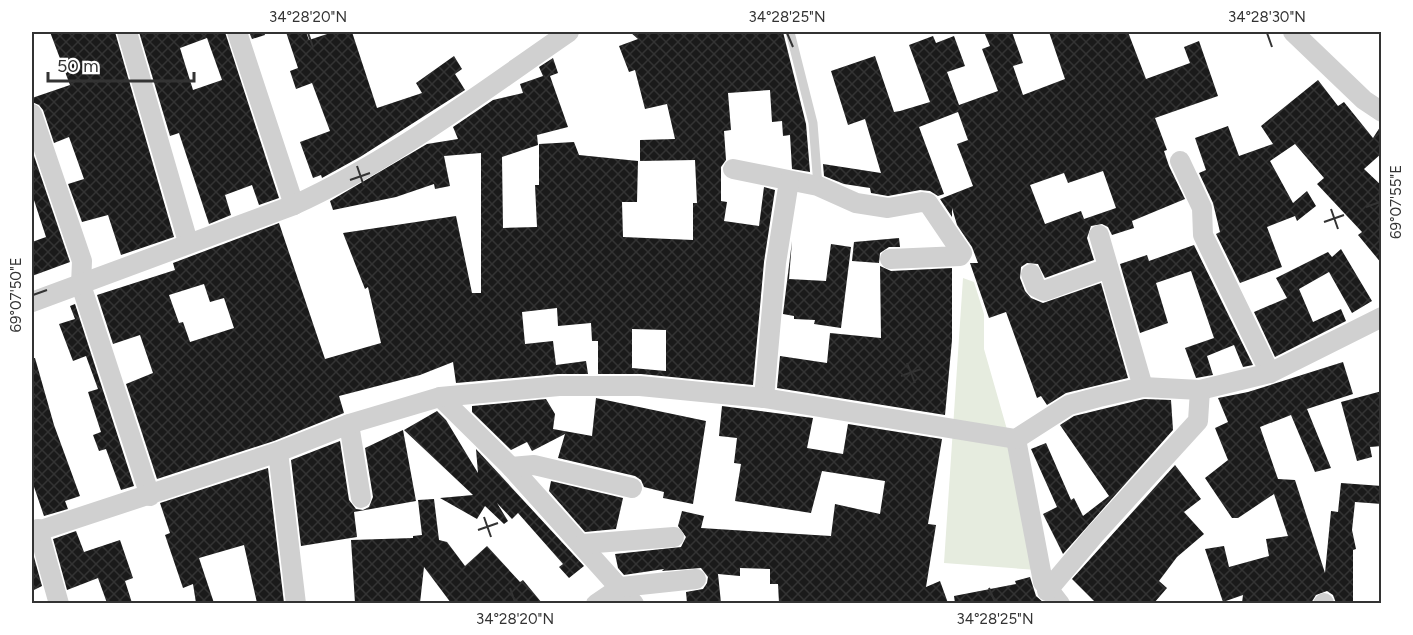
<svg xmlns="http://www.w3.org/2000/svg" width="1413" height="635" viewBox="0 0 1413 635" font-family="Figtree,sans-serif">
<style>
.grass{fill:#e6ecdf}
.building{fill:url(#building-cross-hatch);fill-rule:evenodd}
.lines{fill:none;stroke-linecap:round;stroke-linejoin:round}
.service{stroke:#d0d0d0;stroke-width:9}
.minor{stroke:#d0d0d0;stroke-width:20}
.ticks{fill:none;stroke:#333;stroke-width:2}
.neatline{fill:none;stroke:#333;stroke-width:2}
.ticks-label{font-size:15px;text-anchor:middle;fill:#333}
</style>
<defs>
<pattern id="building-cross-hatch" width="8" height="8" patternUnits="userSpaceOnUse" patternTransform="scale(1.5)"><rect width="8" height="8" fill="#1a1a1a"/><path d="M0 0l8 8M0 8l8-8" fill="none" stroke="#333"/></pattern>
</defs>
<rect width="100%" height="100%" fill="#fff"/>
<polygon class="grass" points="963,278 974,282 984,314 984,349 1012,447 1037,570 944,563"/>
<g class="building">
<polygon points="50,32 115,32 174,237 121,255 108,215 82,222 68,184 84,179 69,137 54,143 43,110 39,105 32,102 32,98 70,85"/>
<path d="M139,32H225L279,198L259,205L252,185L225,195L231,215L209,224L179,133L170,136ZM207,38L222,80L193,90L180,48Z"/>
<polygon points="249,32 264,32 265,35 252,39"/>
<polygon points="286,32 306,32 309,40 333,32 352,32 377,108 422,93 416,83 454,56 462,69 455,74 465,90 360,157 322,178 321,175 313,178 300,142 330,131 312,83 296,89 290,71 298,68"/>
<path d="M630,32H783L806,124L810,172L792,169L790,135L783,136L782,121L772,122L770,90L728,93L731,130L724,131L726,160L721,167V201L727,202L724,221L759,226L764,187L775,190L764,262L753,385L641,374H598V341H592L591,323L558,326L557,308L522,312L525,344L553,341L556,365L586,361L588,374H558L456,383L453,362L420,375L339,396L344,413L274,441L157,479L126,384L153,373L140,335L113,344L97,295L175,270L173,263L279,223L325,359L381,343L368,287L365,289L343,233L456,216L472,293H481V153L444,156L450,186L435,189L434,184L396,197L333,210L330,201L427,144L458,139L453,127L493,100L523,93L520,84L543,76L539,67L553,58L558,73L550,76L568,127L537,135L538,145L502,157L503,228L537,227L535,185H539V144L574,142L579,155L638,161L637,202H622L623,237L693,240V203H697L695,160L640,161V140L675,139L667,104L645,109L635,70L629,72L619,46L638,39ZM204,284L210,302L224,298L234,328L190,342L183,322L179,323L169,295ZM632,329L666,330V371L632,368Z"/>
<path d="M984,32H1012L1023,63L1013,66L1023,95L1065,79L1049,32H1128L1146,79L1190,63L1184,47L1199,41L1218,96L1155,118L1167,150L1164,151L1169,166L1185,199L1132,221L1134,228L1112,235L1108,227L1102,224L1091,226L1087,238L1094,260L1045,278L1038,264L1027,263L1021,267L1020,278L1025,291L1031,298L1043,303L1101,283L1128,378L1066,393L1047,405L1041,396L1037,398L1006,312L989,318L970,263H978L972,247L957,225L952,208V217L940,199L973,186L957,144L968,140L958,112L919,127L944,194L938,196L930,191L920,190L888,196L871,193L870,188L844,184L824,176L823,164L881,173L865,119L848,125L831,71L875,56L894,112L900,111L930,102L909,45L933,36L936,43L954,36L965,66L947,72L959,105L998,91L982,49L990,46ZM1103,171L1116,208L1084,219L1081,211L1045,224L1030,185L1064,173L1068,183Z"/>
<polygon points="1318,80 1338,106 1344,102 1373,138 1382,124 1382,153 1364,169 1382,186 1382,264 1358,235 1362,232 1317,184 1324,178 1295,144 1270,161 1293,203 1307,191 1316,206 1297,221 1295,216 1267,227 1282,267 1240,283 1216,234 1220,232 1213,203 1199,173 1206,170 1195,138 1228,126 1239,156 1273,144 1261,126"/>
<polygon points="32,150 70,262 32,276 32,242 46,237 32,194"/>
<polygon points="899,238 900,247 889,247 880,253 879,263 852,261 854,242"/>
<polygon points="792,241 789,279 826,281 831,244 851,247 841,328 814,324 815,320 794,319 794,316 783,314"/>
<polygon points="1194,245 1253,365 1243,367 1234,345 1207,356 1213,375 1196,378 1185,348 1214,338 1191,271 1156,283 1168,323 1140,333 1120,264 1147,255 1149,261"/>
<polygon points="1341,249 1372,301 1352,313 1329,272 1299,289 1313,322 1341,309 1346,321 1275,357 1254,312 1287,298 1276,278 1328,252 1332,257"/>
<polygon points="880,266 891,271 952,268 952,340 945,415 777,388 780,356 827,363 830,333 881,338"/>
<polygon points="75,304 134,486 121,490 106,449 99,451 93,435 101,432 88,392 98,389 86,356 73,361 59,324 75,319 70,306"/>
<polygon points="32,358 35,358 54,425 80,496 65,501 68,509 44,516 32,481"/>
<polygon points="1343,362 1353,394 1307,409 1331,468 1315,472 1291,415 1260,427 1278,479 1295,480 1325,573 1331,511 1338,512 1341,483 1382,486 1382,504 1355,502 1352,530 1356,549 1353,550 1353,603 1336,603 1333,595 1327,591 1316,595 1311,603 1242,603 1243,595 1223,602 1205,549 1224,546 1229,567 1269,556 1266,539 1288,536 1274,494 1238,518 1232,518 1205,478 1228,460 1215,428 1228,422 1218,398 1248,392"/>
<polygon points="1382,391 1382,446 1370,447 1372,457 1357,461 1341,402"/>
<polygon points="596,398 706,421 693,504 663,498 664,492 644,487 641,480 635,476 558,458 565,434 532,451 527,442 511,450 472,412 472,406 546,399 555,414 553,429 592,436"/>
<polygon points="1144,399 1171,400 1173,430 1063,554 1043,514 1057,507 1031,449 1046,443 1071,500 1074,498 1083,516 1109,496 1060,425 1074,416"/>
<polygon points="722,406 813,418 807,448 843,454 848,424 942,439 928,524 936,525 926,587 940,581 948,603 779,603 778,584 770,584 770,569 740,568 740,576 718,574 721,603 687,603 686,592 703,589 707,583 708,577 701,568 662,571 664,569 624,575 618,568 615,554 681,547 686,537 678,526 682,511 704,516 701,528 831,536 835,504 880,514 885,481 822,471 811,513 735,501 741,464 734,463 737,438 719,436"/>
<polygon points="437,411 446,420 478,473 476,449 584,566 569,578 559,567 563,564 518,513 512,519 497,503 508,521 504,524 485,506 477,519 440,498 473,495 404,430"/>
<polygon points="403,430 416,501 354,512 357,537 301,546 291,460 340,441 349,500 356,509 363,510 369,507 373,497 365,448"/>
<polygon points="1175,465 1201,499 1184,512 1204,534 1177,557 1159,581 1167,588 1154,603 1096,603 1072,579"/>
<polygon points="268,468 284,603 257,603 244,545 199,558 214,603 196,603 193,584 183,588 165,535 170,533 160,503"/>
<polygon points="551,481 623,498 616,529 585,532 549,491"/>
<polygon points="434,499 439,540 447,542 465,566 487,546 520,582 523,580 542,603 451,603 424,567 420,603 355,603 351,540 413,538 413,536 422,535 418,500"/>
<polygon points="76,531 84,552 120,540 133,578 125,581 132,603 107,603 98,578 67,590 53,539"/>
<polygon points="32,550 42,586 32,591"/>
<polygon points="1030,577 1036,596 1044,603 955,603 954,596 1016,584 1015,581"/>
</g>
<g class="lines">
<polyline class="service" points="790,32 813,123 818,186"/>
<g class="minor">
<polyline points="127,32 188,242"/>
<polyline points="237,32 294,205"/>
<polyline points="1293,32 1364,100 1382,112"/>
<polyline points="32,114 82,261 81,285 150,496"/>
<polyline points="1180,161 1202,208 1203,235 1270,373"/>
<polyline points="733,169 818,186 856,203 888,208 922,202 928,203 962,253 960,256 890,259"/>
<polyline points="1099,235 1143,387"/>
<polyline points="1031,274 1036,287 1044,291 1108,268"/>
<path d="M32,302L294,205C393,160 480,93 569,32"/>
<polyline points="440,397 511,467 634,604"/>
<polyline points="764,398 776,263 789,181"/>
<polyline points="349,424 361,498"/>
<polyline points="1016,439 1043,582 1060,604"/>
<polyline points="278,452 296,604"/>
<polyline points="511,467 534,465 632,488"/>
<polyline points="38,529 59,604"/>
<polyline points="32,533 278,452 349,424 440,397 559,386 640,386 764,398 1016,439 1069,405 1099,397 1143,387 1200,390 1270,373 1382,317"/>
<polyline points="583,544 674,537"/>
<polyline points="1047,591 1095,534 1198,421 1200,390"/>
<polyline points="596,604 621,587 696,579"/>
<polyline points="1323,604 1324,603"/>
</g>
</g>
<path class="ticks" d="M308,33L313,47M787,33L793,47M1267,33L1272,47M357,166L364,186M350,180L370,173M1366,207L1380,202M1331,209L1338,229M1324,222L1344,215M33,295L47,290M907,363L915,383M901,376L921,369M484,517L491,537M478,530L498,523M510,588L515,602M989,588L995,602"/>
<rect width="1413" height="635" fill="none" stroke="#ffffff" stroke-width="66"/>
<path d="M48 72v9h146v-9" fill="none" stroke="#333333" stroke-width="3"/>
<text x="57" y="72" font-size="18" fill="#333333" stroke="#ffffff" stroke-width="4.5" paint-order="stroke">50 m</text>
<rect x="33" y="33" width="1347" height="569" class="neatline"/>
<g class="ticks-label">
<text x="308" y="22">34°28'20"N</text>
<text x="787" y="22">34°28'25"N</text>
<text x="1267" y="22">34°28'30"N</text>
<text transform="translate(1396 202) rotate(-90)" y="5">69°07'55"E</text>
<text transform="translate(16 295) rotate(-90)" y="5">69°07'50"E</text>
<text x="515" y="624">34°28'20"N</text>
<text x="995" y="624">34°28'25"N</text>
</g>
</svg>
